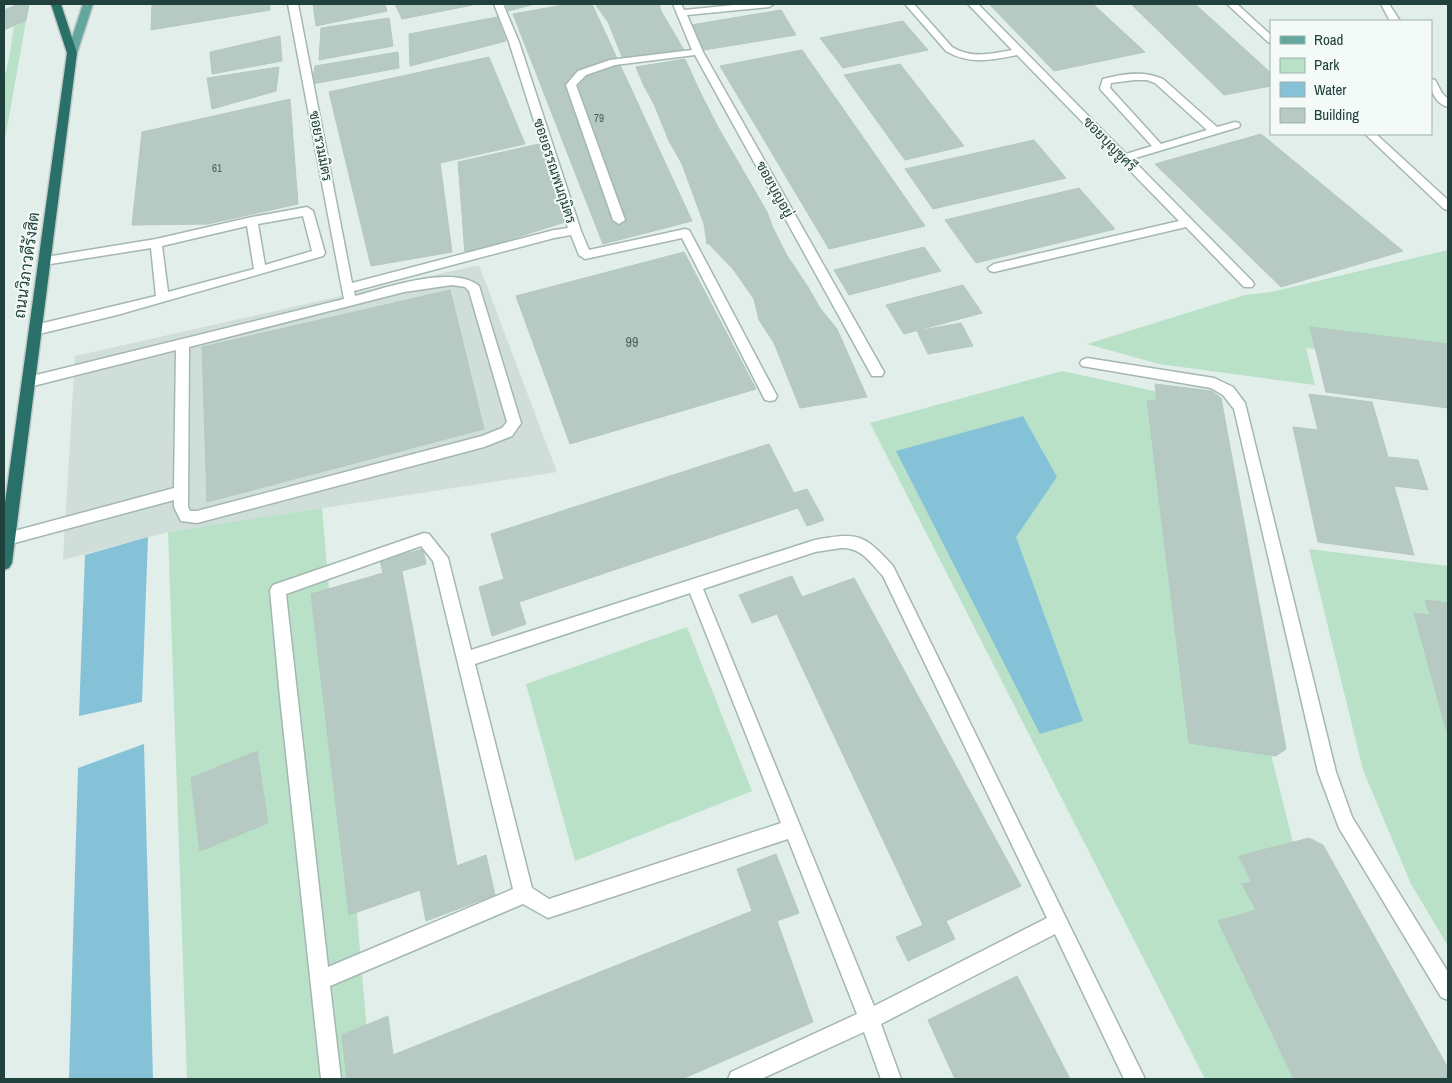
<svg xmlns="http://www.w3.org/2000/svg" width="1452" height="1083" viewBox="0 0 1452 1083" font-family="'Archivo Narrow',Sarabun,sans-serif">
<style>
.built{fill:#d0ded9}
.green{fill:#b9e1c8}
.water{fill:#85c2d8}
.building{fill:#b7c9c3;stroke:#b4c8c2}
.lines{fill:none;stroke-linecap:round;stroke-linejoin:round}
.minor-casing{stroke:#a4b7b2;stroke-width:3}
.major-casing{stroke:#c1cac8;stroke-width:3}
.highway-casing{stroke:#c1cac8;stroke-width:3}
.minor{fill:#fff;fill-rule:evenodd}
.major{fill:#63a79e;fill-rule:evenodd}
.highway{fill:#297069;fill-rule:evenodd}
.labels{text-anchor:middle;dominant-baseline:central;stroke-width:4;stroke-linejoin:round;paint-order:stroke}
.far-number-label{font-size:11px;fill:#46635e}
.far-street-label{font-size:14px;fill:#20413c;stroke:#f3faf7}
.number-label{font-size:14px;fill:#46635e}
.street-label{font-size:16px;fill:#20413c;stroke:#f3faf7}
</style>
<rect width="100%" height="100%" fill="#e2eeea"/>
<polygon class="built" points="479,265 557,472 168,532 63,560 75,356"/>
<g class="green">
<polygon points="17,4 29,4 4,145 4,80 10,53"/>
<polygon points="1448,250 1448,364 1306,348 1315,385 1159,364 1087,344 1245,295 1271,292"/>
<polygon points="1062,371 1182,397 1310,911 1385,1079 1205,1079 870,423"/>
<polygon points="322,508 371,1079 187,1079 168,532"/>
<polygon points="1309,549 1448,566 1448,946 1411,884 1363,770"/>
<polygon points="687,627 752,791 575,861 526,684"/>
</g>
<g class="water">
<polygon points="1023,416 1057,477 1016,537 1083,721 1040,734 896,451"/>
<polygon points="148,537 142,702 79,716 85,555"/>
<polygon points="144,744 153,1079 69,1079 78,768"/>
</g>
<g class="building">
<polygon points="19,4 29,4 26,20 4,30 4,10"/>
<polygon points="152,4 270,4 270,10 151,30"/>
<polygon points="313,4 385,4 387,11 316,26"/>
<polygon points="395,4 473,4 473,5 402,19"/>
<polygon points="506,4 535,4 508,11"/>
<polygon points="569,4 592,4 692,221 603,244 513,14"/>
<polygon points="595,4 659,4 661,11 608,22"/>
<polygon points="989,4 1093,4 1145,52 1054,71"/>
<polygon points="1131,4 1195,4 1271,73 1271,86 1224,95"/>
<polygon points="781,10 796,35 704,50 691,25"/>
<polygon points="661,11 684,50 623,59 608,22"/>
<polygon points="497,17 506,41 410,66 409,34"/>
<polygon points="389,18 393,46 319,60 321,28"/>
<polygon points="903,21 928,50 843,68 820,38"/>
<polygon points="280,36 282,61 212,74 210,52"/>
<polygon points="802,50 925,226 829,249 720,66"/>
<polygon points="398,52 399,68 312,84 315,66"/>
<polygon points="489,57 525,144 440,163 452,252 371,266 329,92"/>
<polygon points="685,59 694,79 644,86 636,67"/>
<polygon points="900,64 964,146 905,160 844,75"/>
<polygon points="279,67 276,91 212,109 207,78"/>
<polygon points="694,79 702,96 654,104 644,86"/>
<polygon points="702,96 719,129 669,141 654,104"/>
<polygon points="290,99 298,204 208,224 132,225 142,132"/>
<polygon points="719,129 733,153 682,164 669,141"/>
<polygon points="1261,134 1403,251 1281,287 1155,164"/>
<polygon points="1034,140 1066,178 933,209 905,169"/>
<polygon points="539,144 565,222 465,254 458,162"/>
<polygon points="733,153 767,212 704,224 682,164"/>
<polygon points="1079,188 1115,229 976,263 945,220"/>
<polygon points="767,212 773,228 707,244 704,224"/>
<polygon points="773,228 786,254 733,269 708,243"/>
<polygon points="924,247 941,271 849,295 834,270"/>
<polygon points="684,252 756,389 570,444 516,296"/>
<polygon points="786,254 808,287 754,299 733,269"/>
<polygon points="963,285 982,313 904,334 886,305"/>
<polygon points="808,287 820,308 759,320 754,299"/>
<polygon points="450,290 484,429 207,502 202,347"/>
<polygon points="820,308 837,329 774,343 759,320"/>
<polygon points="961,323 973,346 928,354 917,331"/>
<polygon points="1310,327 1448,344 1448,408 1326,392"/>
<polygon points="837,329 867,397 800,408 774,343"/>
<polygon points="1155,384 1212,391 1221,398 1286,749 1276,756 1189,743 1147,400 1157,401"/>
<polygon points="1309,394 1372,402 1388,457 1418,460 1428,490 1394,486 1414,555 1318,542 1293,427 1318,430"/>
<polygon points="769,444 794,493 807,489 824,520 807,526 798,508 519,602 526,624 492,636 479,587 504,579 491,534"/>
<polygon points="423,549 426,564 402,571 457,866 486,855 495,895 426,921 420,890 349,915 311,594 383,573 380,561"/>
<polygon points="792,576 802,597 854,578 1021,886 946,921 955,939 908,961 896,937 923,925 777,614 752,623 739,595"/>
<polygon points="1425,600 1448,603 1448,736 1414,613 1430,615"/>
<polygon points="257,751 268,823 200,851 191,778"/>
<polygon points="1309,838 1323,845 1448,1068 1448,1079 1294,1079 1218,921 1256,910 1242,884 1252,882 1239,856"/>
<polygon points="776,854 799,913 777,921 813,1022 682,1079 347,1079 342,1035 388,1016 393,1055 752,911 737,869"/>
<polygon points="1017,976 1070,1079 955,1079 928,1020"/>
</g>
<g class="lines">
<g class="minor-casing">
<g id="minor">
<path d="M288,4H298L352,283L554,230L568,228L509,42L494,4H503L519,42L581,231L589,250L685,229L689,230L777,396L775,400L770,401L765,400L682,238L585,259L579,255L571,235L554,238L354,291L355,296C385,288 453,264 479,286L521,423L512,436L484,447L197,523L181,521L174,507V500L7,545L4,544V534L7,533L174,488L176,350L29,387L24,386L22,382L24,378L344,299ZM452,285L465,287L469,291L507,422L502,428L482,436L197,511H190L188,507L189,347L404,292Z"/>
<polygon points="673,4 681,4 684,10 744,4 774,4 769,7 687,15 703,52 884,372 882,376 872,376 695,55 615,65 586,75 576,85 625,220 619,224 613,220 566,85 578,71 610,60 692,50"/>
<path d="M905,4H914L952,47C972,59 991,54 1012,50L968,4H978L1126,154L1152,146L1101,90L1100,88L1103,79C1123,74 1143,70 1163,79L1217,127L1235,122L1239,123L1240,125L1239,127L1132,159L1252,281L1254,284L1252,287H1244L1186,227L994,272L990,271L988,268L994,264L1179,221L1017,55C992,60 969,65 946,51ZM1134,80H1147L1155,83L1207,130L1161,144L1110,88L1111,83Z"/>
<polygon points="1227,4 1237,4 1271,35 1271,43 1268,42"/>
<polygon points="1381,4 1389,4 1400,21 1390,21"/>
<path d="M1431,79L1435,80L1442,93L1448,99V107C1435,103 1430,91 1431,79Z"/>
<polygon points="1365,134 1376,134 1448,200 1448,210 1444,209"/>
<path d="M307,207L313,211L325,253L323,256L117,315L35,335L30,333L29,330L30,327L35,325L156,296L151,248L44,265L38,261L40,258L156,239L252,217ZM303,216L312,251L265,265L258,224ZM247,226L254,269L168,292L162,246Z"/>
<polygon points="1087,358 1214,378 1233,387 1245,403 1336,772 1352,817 1448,972 1448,1000 1441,997 1339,828 1318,772 1234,409 1223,395 1211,388 1082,366 1080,363 1082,360"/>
<path d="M424,533L429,534L448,558L471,650L815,540C858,532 864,534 893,566L1145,1079H1124L1055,934L881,1024L901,1079H881L864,1032L761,1079H728L731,1072L857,1014L788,839L548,918L523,904L330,986L341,1079H321L280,697L270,590L273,585ZM421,546L433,561L513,889L328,967L286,594ZM841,548C861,547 870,562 883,576L1047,918L874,1006L703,589L815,552ZM690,593L781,823L549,899L532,888L475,664Z"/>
</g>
</g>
<g class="major-casing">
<polygon id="major" points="83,4 93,4 77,53 75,55 69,55 67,53"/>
</g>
<g class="highway-casing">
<polygon id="highway" points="51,4 61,4 77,53 12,563 9,568 4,570 4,510 67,53"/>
</g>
<use href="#minor" class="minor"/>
<use href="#major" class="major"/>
<use href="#highway" class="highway"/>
</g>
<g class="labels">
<g class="far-number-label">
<text x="599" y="118">79</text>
<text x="217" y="168">61</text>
</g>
<g class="far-street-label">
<text transform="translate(1110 144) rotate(46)">ซอยบุญชูศรี</text>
<text transform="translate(321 146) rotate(79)">ซอยรวมมิตร</text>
<text transform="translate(555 171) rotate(72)">ซอยอรรณพนฤมิตร</text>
<text transform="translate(775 189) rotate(61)">ซอยบุญอยู่</text>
</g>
<g class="number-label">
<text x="632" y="342">99</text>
</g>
<g class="street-label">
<text transform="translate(26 265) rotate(-82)">ถนนวิภาวดีรังสิต</text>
</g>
</g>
<rect width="1452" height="1083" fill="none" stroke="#20413c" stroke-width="10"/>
<rect x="1270" y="20" width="162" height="115" fill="#f3faf7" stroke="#9fb0ac"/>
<rect x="1280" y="36" width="25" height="8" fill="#63a79e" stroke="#9fb0ac"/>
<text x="1314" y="45" font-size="15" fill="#20413c">Road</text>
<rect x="1280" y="58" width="25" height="15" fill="#b9e1c8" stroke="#9fb0ac"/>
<text x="1314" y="70" font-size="15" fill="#20413c">Park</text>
<rect x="1280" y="82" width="25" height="15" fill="#85c2d8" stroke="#9fb0ac"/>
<text x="1314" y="95" font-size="15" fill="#20413c">Water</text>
<rect x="1280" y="108" width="25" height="15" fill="#b7c9c3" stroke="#9fb0ac"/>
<text x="1314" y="120" font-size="15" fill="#20413c">Building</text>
</svg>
